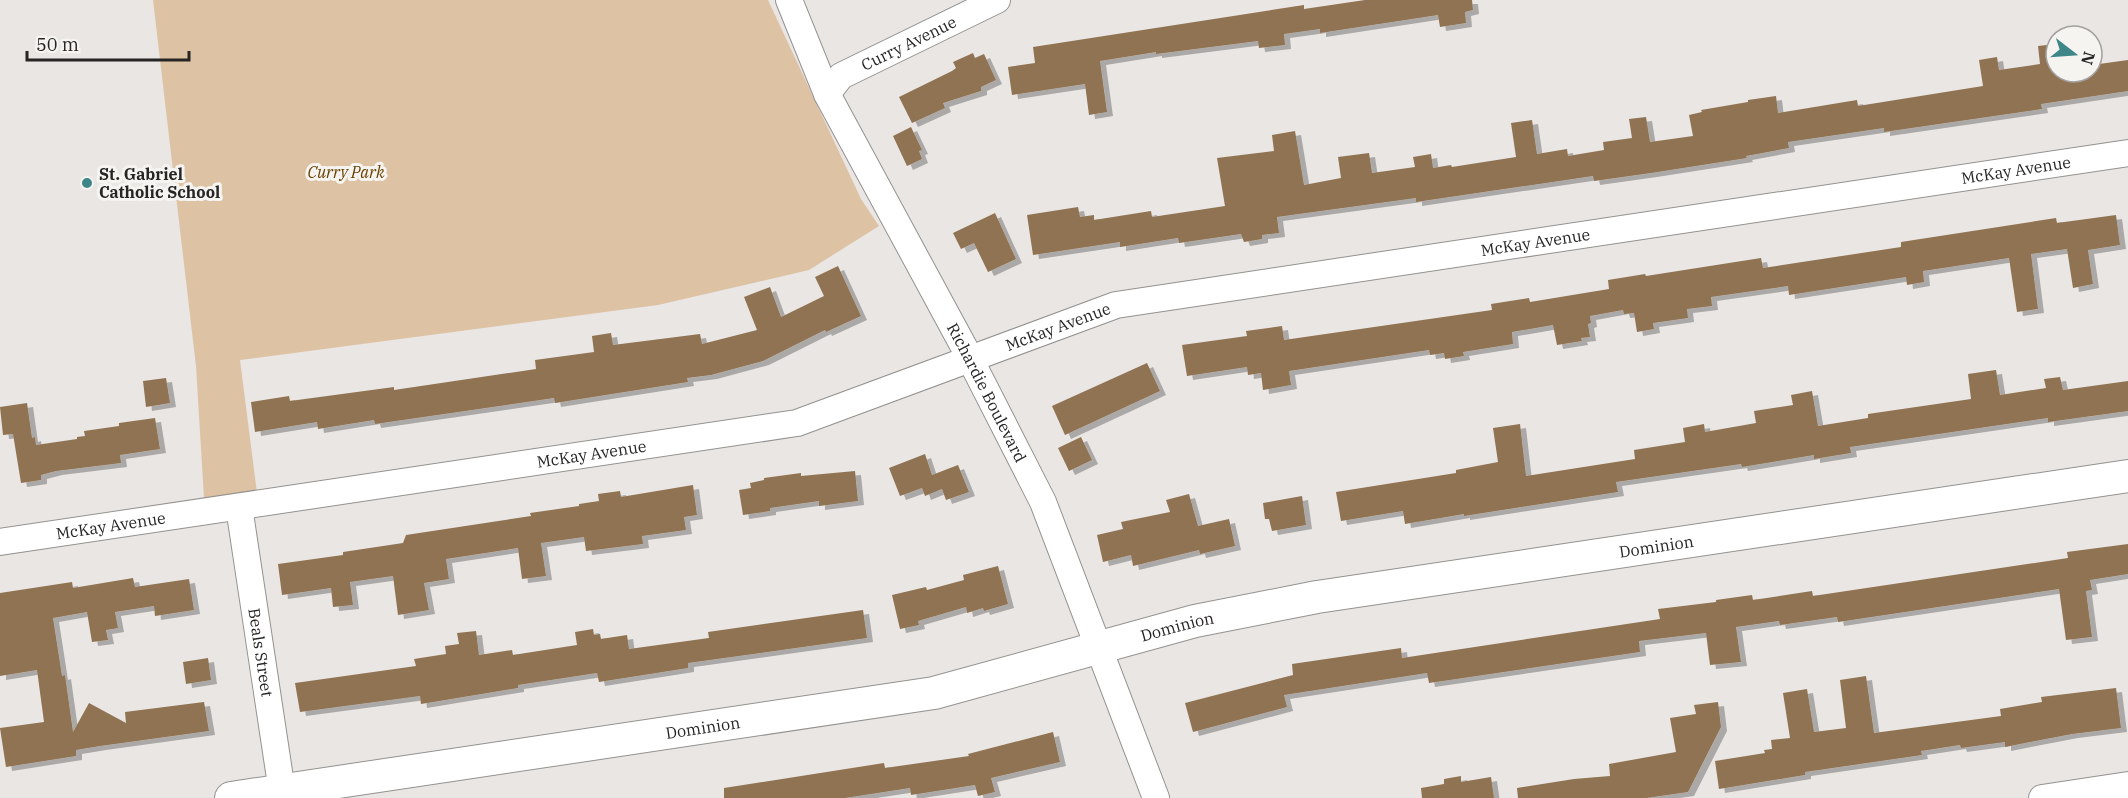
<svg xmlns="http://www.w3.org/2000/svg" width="2128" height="798" viewBox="0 0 2128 798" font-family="'IBM Plex Serif',serif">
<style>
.green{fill:#ddc2a4}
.building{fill:#907352;filter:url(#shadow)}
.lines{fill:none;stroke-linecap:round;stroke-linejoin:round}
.minor-casing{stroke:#949290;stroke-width:28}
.tertiary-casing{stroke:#949290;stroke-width:34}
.minor{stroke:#fff;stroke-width:26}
.tertiary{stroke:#fff;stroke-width:32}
.poi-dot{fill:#3e8687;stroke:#f6f4f1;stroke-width:2}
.labels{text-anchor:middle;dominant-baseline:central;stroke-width:6;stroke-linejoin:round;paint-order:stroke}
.street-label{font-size:16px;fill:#262524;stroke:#f6f4f1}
.park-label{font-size:16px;font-style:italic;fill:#694000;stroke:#f6f4f1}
.poi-label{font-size:16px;font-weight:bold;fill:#262524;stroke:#f6f4f1;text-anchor:start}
</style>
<defs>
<filter id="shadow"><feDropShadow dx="6" dy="4" stdDeviation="0" flood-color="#0004"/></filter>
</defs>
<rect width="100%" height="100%" fill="#e9e6e4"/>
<polygon class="green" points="153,0 768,0 861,199 879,226 809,270 658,305 240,360 257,493 204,498 196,366"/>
<g class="building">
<polygon points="1365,0 1472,0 1473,10 1465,12 1466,23 1440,27 1438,15 1320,33 1320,29 1284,34 1285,45 1259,48 1258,41 1156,54 1156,52 1100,61 1107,112 1089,115 1085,84 1012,95 1008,67 1035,63 1033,47 1304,5 1304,9"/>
<polygon points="2056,44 2056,72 2092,72 2092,65 2128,60 2128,91 2041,104 2042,109 2001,115 1884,132 1884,128 1788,142 1789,148 1746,156 1747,158 1651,173 1594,181 1593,176 1416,202 1416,198 1277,217 1279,233 1262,235 1262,239 1244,242 1241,234 1179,243 1178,238 1120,247 1120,242 1033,255 1027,215 1078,207 1080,217 1094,215 1094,220 1151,211 1152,217 1225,206 1217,158 1274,151 1272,135 1295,131 1304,185 1341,178 1338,157 1369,153 1372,173 1415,167 1413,157 1431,154 1433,168 1451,165 1452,167 1516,157 1511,123 1532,120 1537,154 1567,149 1568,156 1604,150 1603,142 1632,138 1629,119 1646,117 1650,142 1693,136 1689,115 1702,112 1701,110 1748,102 1748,100 1776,96 1778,113 1857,100 1858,106 1983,86 1979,60 1997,57 1999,70 2040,64 2038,46"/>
<polygon points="973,53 975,58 984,54 996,80 981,87 981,91 943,103 945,108 912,123 899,97 952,71 956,68 953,62"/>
<polygon points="911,127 922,150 919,151 922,159 907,166 893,136"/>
<polygon points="995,213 1016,259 988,272 974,243 961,249 953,233"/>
<polygon points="2116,215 2120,245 2088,250 2093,284 2073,288 2067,249 2031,254 2038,309 2017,312 2009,258 1923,271 1924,282 1907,285 1906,277 1789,295 1788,286 1711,297 1712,306 1687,309 1688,318 1653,323 1654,329 1637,332 1634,313 1624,314 1623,310 1590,316 1591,323 1588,324 1590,337 1581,338 1582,341 1557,345 1553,325 1512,332 1513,344 1463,352 1464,356 1445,359 1444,353 1430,355 1429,350 1289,371 1291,385 1263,390 1261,373 1248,375 1247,367 1187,376 1182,345 1247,336 1246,331 1282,326 1284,340 1492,310 1491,304 1529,298 1530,302 1609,289 1608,280 1645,274 1646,276 1761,258 1763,268 1901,247 1901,242 2056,218 2057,223"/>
<polygon points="838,266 861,316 826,332 825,330 763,361 711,375 687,378 688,382 555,403 554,398 375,424 374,420 318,429 317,422 255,432 251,402 289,396 290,401 394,387 394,390 536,369 535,360 594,352 592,336 611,333 613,345 700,334 702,344 757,330 744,297 770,287 781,317 824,296 815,277"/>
<polygon points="1147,363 1160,391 1065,435 1052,406"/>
<polygon points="1996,370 2000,395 2046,388 2044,379 2060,377 2063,390 2128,381 2128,411 2048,422 2048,418 1850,447 1851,453 1814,459 1814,455 1742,467 1741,464 1616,482 1618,492 1464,516 1464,514 1405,524 1403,511 1341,521 1336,492 1456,473 1456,470 1498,462 1493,428 1520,424 1526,476 1635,459 1634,450 1685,442 1683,428 1704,424 1705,432 1756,423 1754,411 1793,405 1791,395 1812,391 1818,426 1868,418 1868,414 1971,399 1968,374"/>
<polygon points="166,378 170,403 146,407 143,381"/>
<polygon points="27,403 32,438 35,437 36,445 77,439 77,437 85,436 84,431 119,426 119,423 155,418 160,449 120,455 121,463 56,471 41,475 41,480 21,483 13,434 3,435 0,407"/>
<polygon points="1081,437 1092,460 1069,471 1058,448"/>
<polygon points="925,454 932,475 958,465 969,492 946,500 942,489 925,496 922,488 900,496 889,468"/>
<polygon points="855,471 858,501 819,506 819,501 770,508 770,511 743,515 739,490 751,488 750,483 764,480 764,478 801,473 801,476"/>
<polygon points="693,485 697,515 684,517 686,530 642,536 643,544 586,551 584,537 541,543 546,576 522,579 518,548 446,559 449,579 424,583 429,610 398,615 393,576 350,582 353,605 333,607 331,588 282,595 278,564 343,555 343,552 403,543 406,535 531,516 530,513 579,506 579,504 599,501 598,494 620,491 621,497"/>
<polygon points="1189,494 1198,526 1229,519 1235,546 1200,554 1199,550 1133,566 1131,555 1103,562 1097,535 1123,529 1121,522 1170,512 1166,500"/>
<polygon points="1302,496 1306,525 1272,531 1269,519 1265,519 1263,503"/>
<polygon points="2128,544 2128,574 2090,580 2092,590 2086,591 2092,637 2066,640 2059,589 1838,622 1837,617 1780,625 1779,621 1736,627 1741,662 1710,665 1706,633 1639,641 1640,652 1429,683 1427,673 1284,695 1287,707 1193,732 1185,703 1293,675 1292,664 1401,648 1402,658 1660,619 1658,609 1716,602 1716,600 1752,595 1753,600 1812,591 1813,596 2068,558 2067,552"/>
<polygon points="998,566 1008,604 984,611 983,608 967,613 966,607 918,621 919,625 900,629 892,595 926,587 927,590 964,580 963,575"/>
<polygon points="133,578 135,587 189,579 194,610 155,616 154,606 115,612 118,628 106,630 108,640 92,642 87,612 53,618 62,676 65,675 73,732 89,703 126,723 125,712 204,702 209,731 100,746 76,750 76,756 6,767 0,728 44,722 37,670 0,676 0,593 72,582 73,588"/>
<polygon points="863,610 867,638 688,663 688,668 599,682 597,673 518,685 518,688 421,704 420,696 300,712 295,683 416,666 414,659 446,654 445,646 459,644 457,633 476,631 479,655 512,650 513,655 577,645 575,632 593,629 594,635 600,634 601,639 627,635 629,649 709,638 708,632"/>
<polygon points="208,658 211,680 186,684 183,662"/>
<polygon points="1866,676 1874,733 2001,716 2000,709 2042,702 2041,697 2116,688 2121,728 2072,734 2005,747 2005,742 1961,748 1960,745 1921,751 1922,755 1805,772 1805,775 1719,789 1715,761 1765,753 1764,750 1772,749 1771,740 1790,738 1783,693 1807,689 1814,732 1846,728 1840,680"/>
<polygon points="1718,702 1721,727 1688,792 1646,798 1518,798 1517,788 1574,779 1610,776 1609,764 1676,752 1670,718 1696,714 1694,705"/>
<polygon points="1053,732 1060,762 991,778 995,792 978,796 975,785 911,795 910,788 845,798 724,798 724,788 884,763 885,768 969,756 968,754"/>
<polygon points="1461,776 1461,782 1491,777 1494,798 1422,798 1421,788 1444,784 1444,779"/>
</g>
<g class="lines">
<g class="minor-casing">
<g id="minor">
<path id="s1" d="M789,0L827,94L964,347L1043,502L1156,798"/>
<path id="s2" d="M827,94L841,76L997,0"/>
<path id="s3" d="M239,507L283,798"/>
<path id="s4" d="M0,542L797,423L1116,305L2128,153"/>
<polyline points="2042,798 2128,785"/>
</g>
</g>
<g class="tertiary-casing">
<g id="tertiary">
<path id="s5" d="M231,798L934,693L1195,621L1317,597L2128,476"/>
</g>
</g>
<use href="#minor" class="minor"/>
<use href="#tertiary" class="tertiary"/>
</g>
<circle class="poi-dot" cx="87" cy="183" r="6"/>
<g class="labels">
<g class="street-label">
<text stroke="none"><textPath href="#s2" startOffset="98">Curry Avenue</textPath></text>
<text stroke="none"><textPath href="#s4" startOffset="2056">McKay Avenue</textPath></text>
<text stroke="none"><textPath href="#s4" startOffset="1570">McKay Avenue</textPath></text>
<text stroke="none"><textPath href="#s4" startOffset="1084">McKay Avenue</textPath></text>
<text stroke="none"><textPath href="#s1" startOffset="440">Richardie Boulevard</textPath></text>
<text stroke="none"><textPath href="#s4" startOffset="598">McKay Avenue</textPath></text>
<text stroke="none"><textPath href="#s4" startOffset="112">McKay Avenue</textPath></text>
<text stroke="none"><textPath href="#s5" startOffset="1449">Dominion</textPath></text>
<text stroke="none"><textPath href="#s5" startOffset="963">Dominion</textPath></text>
<text stroke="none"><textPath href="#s3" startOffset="147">Beals Street</textPath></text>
<text stroke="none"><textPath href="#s5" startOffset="477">Dominion</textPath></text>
</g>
<g class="park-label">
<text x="346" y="172">Curry Park</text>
</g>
<g class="poi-label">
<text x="99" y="174">St. Gabriel<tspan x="99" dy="18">Catholic School</tspan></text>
</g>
</g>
<g transform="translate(2074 54) rotate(107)"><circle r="28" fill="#f6f4f1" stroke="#a3a19f" stroke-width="1.5"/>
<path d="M0-4.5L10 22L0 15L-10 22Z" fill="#3e8687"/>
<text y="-9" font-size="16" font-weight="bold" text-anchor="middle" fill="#262524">N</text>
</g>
<path d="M27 51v9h162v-9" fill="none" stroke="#262524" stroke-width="3"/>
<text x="36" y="51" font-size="18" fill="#262524" stroke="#f6f4f1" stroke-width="4.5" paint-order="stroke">50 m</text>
</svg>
